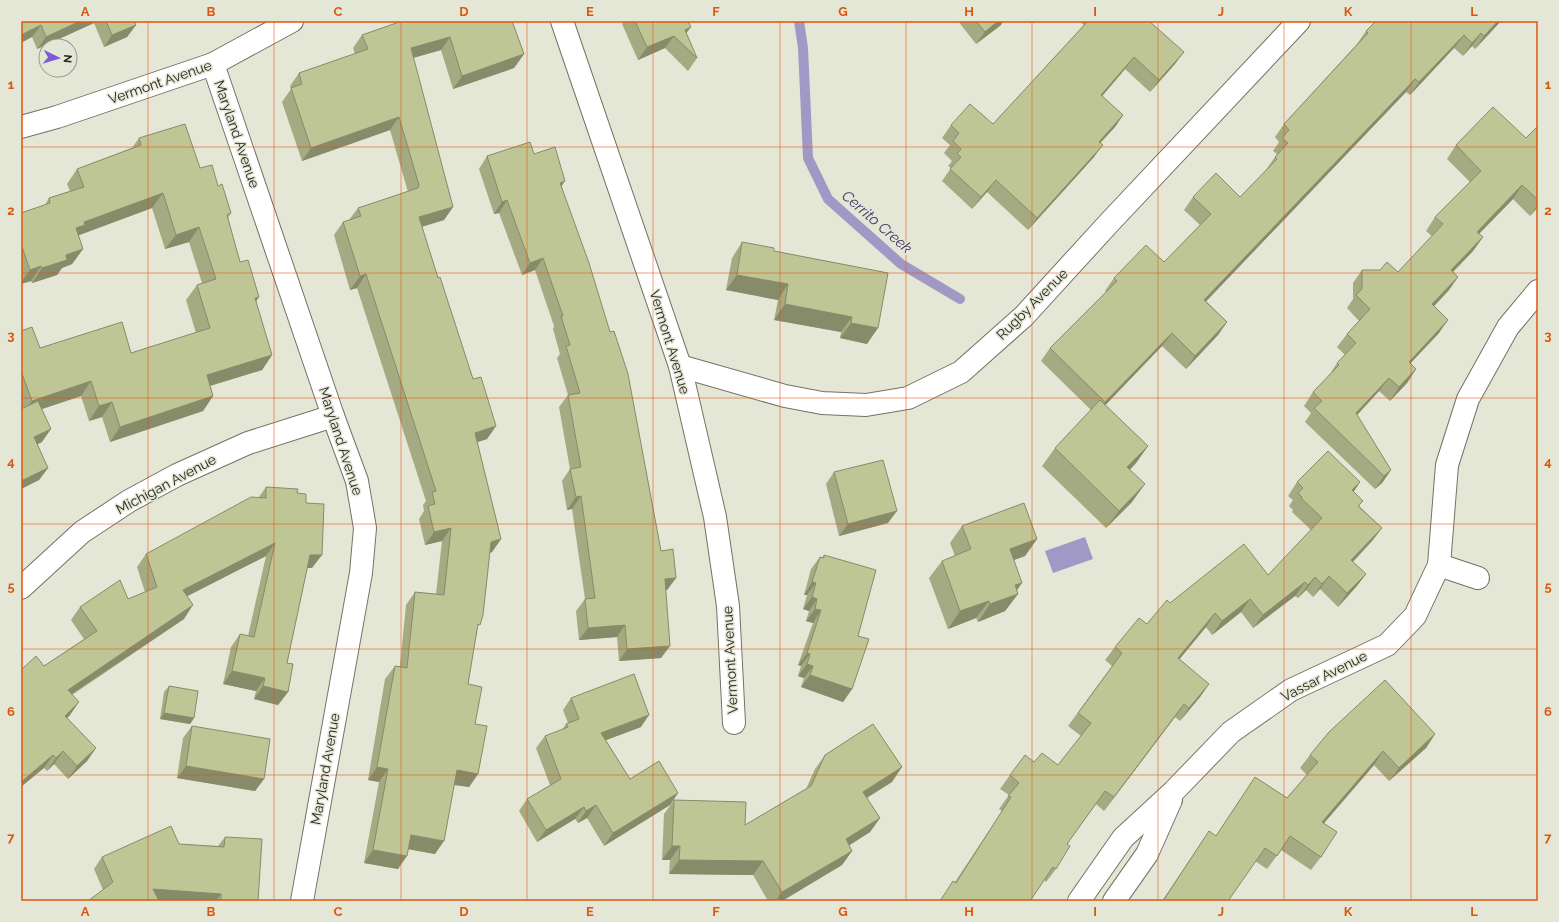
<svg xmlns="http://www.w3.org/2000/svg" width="1559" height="922" viewBox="0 0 1559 922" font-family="Raleway,sans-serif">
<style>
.water{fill:#a199c5}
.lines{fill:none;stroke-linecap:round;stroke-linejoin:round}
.stream{stroke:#a199c5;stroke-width:10}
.street-casing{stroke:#717364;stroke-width:24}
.street{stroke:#fff;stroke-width:22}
.wall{fill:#a4aa81}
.shaded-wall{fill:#868b69}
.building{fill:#bfc696;stroke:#868b69}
.grid{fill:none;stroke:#de560d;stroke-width:1;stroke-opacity:0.55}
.labels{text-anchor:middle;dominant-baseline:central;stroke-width:3;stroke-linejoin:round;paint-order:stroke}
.street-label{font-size:14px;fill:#252620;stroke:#e5e7d6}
.water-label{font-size:15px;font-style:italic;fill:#41326a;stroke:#e5e7d6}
.neatline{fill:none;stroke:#de560d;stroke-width:1.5}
.grid-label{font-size:13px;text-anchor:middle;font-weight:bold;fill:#de560d}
</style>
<rect width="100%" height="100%" fill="#e5e7d6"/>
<polygon class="water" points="1085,537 1093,559 1053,573 1045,551"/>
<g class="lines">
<polyline class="stream" points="799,21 803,48 808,158 828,199 901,264 960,299"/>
<g class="street-casing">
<g id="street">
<polyline points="562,21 680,366 715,517 728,606 734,723"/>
<polyline points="213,64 333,416 357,481 365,528 361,573 302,901"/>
<polyline points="21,127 57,117 213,64 292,21"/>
<polyline points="680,366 785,396 822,403 866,405 908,398 961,372 1024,316 1108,224 1299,21"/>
<polyline points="1439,565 1478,578"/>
<polyline points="21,588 82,532 129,501 177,475 248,443 333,416"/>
<polyline points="1079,901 1123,838 1174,791 1231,732 1291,690 1387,645 1415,616 1439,565 1447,465 1468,399 1508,327 1538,291"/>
<polyline points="1114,901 1147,854 1171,800"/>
</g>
</g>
<use href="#street" class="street"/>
</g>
<g class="wall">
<polygon points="21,21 134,21 136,25 127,37 104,47 94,23 37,49 32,37"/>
<polygon points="400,21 512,21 524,54 514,68 453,89 441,50 413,58 453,207 444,220 422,227 438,278 473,379 496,426 487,439 477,442 501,539 492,552 490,553 468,684 475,724 478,774 469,787 454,785 435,854 408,849 398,869 364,863 379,782 368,780 385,679 395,666 400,666 406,605 415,592 436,594 442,541 425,545 419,519 424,511 423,505 426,501 357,288 350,290 334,235 343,222 349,220 358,208 408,192 390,130 302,161 282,102 291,89 290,86 299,73 355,54 353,48 362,35 399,22"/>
<polygon points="624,21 688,21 686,33 697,58 688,71 665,48 638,60 622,24"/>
<polygon points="958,21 1003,21 1001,25 976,44"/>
<polygon points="1079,21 1149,21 1175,64 1150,92 1125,69 1102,96 1123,115 1115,127 1100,143 1094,157 1028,230 987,192 972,209 942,181 951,168 948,166 952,161 944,153 950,145 942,138 951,125 993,124 1084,25"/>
<polygon points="1376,21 1501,21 1475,49 1472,46 1463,56 1454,48 1410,95 1406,92 1206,301 1227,322 1218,335 1186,369 1162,346 1105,405 1148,446 1136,463 1130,470 1132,502 1106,528 1042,466 1055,448 1091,410 1041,361 1050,348 1106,292 1105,291 1114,278 1164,262 1200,225 1184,210 1193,197 1240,197 1266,171 1266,170 1277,154 1273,151 1279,142 1275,137 1284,124 1357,44 1366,31"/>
<polygon points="1538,126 1538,207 1530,216 1513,199 1479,234 1483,237 1473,251 1453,272 1458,277 1449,290 1434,306 1439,333 1410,364 1416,369 1407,383 1390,401 1379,391 1357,415 1391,470 1382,483 1375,489 1305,422 1311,413 1304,406 1313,392 1328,377 1337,363 1345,355 1337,347 1347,334 1359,321 1347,308 1353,299 1353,283 1362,270 1398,272 1432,236 1426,231 1435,217 1470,182 1447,159 1456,145 1526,138"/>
<polygon points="139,138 200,168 218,186 231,213 228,218 240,262 256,302 272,355 262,370 210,386 213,396 203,411 110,442 102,417 89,421 81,396 42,409 42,442 37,444 48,468 39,480 21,489 21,331 40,348 131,353 196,333 186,300 197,285 202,283 189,242 165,249 152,208 78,235 83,249 72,264 62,268 57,275 32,283 31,281 21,284 21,213 45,205 49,198 70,191 67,184 77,169 132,148"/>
<polygon points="534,154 562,187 661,551 676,578 667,590 666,590 661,658 619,661 617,637 579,640 576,611 585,599 572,509 567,510 562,481 570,469 559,407 568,395 557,358 560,354 553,329 554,326 535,270 522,275 499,213 494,214 479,169 487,156"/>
<polygon points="742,242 774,251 888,273 867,344 840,338 841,332 774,320 778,300 726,290 732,258"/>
<polygon points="834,472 888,523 839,536 826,484"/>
<polygon points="1297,482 1353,492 1363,501 1359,506 1382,528 1372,541 1353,562 1366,574 1356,587 1338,607 1320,589 1313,597 1306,590 1298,598 1295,596 1253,628 1241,612 1212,635 1206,627 1179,659 1209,684 1200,697 1180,721 1175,717 1104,811 1096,804 1067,844 1056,869 1046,882 1044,880 1030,901 940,901 953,881 955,882 1002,811 999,809 1009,795 1000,789 1010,775 1034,762 1058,765 1081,736 1068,726 1112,666 1105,660 1115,647 1147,624 1170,603 1268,575 1311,530 1292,512 1293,510 1289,506 1293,500 1288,496"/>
<polygon points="266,487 297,493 306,503 312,568 307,568 287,663 288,692 278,705 254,699 256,691 223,684 231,647 240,634 248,636 266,556 187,596 184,619 72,695 70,715 67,718 96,748 87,761 68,779 54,764 47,771 44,768 44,666 84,639 71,620 80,607 128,599 145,592 137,567 146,554 259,497"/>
<polygon points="962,526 1037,539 1025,556 1014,560 1017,590 1018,594 1005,611 978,622 976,618 948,629 929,578 942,561 955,556 950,543"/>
<polygon points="824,555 858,636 852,689 843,702 801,687 804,678 798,676 801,666 798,665 813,623 806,621 809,611 803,609 807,595 804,595 811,569 820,557 823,557"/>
<polygon points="169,686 194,718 190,724 160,719 164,692"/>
<polygon points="571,698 641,727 606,740 630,779 678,793 670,805 604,846 587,818 578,823 575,819 537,842 519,811 527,799 550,785 536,748 545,736 562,730 566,724 568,723 563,710"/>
<polygon points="192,726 264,779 255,791 177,778 183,738"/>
<polygon points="1435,734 1426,748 1389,781 1374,765 1324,823 1321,857 1311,870 1281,850 1267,869 1255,861 1228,901 1162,901 1209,831 1216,836 1255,777 1287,798 1307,775 1300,768 1310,755"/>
<polygon points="825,755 892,782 867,798 880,818 870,832 849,845 852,851 842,865 782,901 768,901 753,875 669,874 670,860 662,860 664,814 674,800 745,825 806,789 815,769"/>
<polygon points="225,837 258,901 88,901 103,890 94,869 102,857 179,844 218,846"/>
</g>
<g class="shaded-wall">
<polygon points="80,21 95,21 94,23 37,49 46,37"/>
<polygon points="998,21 1003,21 1001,25 976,44 985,32"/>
<polygon points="1498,21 1501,21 1475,49 1484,36"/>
<polygon points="41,25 32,37 21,43 21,35"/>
<polygon points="136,25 127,37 104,47 112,35"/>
<polygon points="691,27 682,39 685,30"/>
<polygon points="1481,33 1472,46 1463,56 1472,43"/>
<polygon points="1464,35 1454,48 1410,95 1419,82"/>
<polygon points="674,36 665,48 638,60 647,47"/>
<polygon points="450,37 441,50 402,61 411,48"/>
<polygon points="1184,52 1175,64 1150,92 1159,80"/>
<polygon points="524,54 514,68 453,89 462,76"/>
<polygon points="1134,57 1125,69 1093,107 1101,95"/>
<polygon points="1415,79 1406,92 1195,313 1204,300"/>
<polygon points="1123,115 1115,127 1090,154 1099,142"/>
<polygon points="399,117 390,130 302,161 311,148"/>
<polygon points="1103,145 1094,157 1028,230 1037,218"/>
<polygon points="996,180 987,192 972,209 981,197"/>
<polygon points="565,181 557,193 560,183"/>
<polygon points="1522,185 1513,199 1468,245 1477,232"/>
<polygon points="163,193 152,208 77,236 76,228 84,222"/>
<polygon points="507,200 499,213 494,214 502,202"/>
<polygon points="1538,204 1538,207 1530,216"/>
<polygon points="453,207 444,220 410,230 419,217"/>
<polygon points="199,227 189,242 165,249 176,235"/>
<polygon points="1483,237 1473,251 1442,283 1451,270"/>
<polygon points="83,249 72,264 62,268 57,275 32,283 42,268 66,255"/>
<polygon points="543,258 535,270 522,275 530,263"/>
<polygon points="41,266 31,281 21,284 21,282 30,270"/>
<polygon points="366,274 357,288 350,290 360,276"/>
<polygon points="737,275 788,284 778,300 726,290"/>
<polygon points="1458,277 1449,290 1423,318 1432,304"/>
<polygon points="259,297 249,312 255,298"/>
<polygon points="785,304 852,317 841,332 774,320"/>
<polygon points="1448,320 1439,333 1399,375 1409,362"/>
<polygon points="1227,322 1218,335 1186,369 1195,356"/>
<polygon points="851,323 878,328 867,344 840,338"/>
<polygon points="1172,333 1162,346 1096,415 1105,402"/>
<polygon points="272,355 262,370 196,390 207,375"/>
<polygon points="1416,369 1407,383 1390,401 1399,387"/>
<polygon points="1389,378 1379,391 1347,426 1356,413"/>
<polygon points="91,381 81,396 21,416 32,401"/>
<polygon points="213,396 203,411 110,442 120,427"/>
<polygon points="112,402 102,417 89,421 99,406"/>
<polygon points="496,426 487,439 466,446 475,433"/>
<polygon points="51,429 42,442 26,450 34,437"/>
<polygon points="1148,446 1136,463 1115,485 1127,467"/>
<polygon points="48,468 39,480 21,489 21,481"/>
<polygon points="1391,470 1382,483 1375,489 1384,476"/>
<polygon points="1360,482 1351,496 1352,490"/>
<polygon points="1145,484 1132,502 1106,528 1119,511"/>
<polygon points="581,496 572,509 567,510 576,497"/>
<polygon points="897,511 888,523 839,536 848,524"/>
<polygon points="451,528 442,541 425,545 434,532"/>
<polygon points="1382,528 1372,541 1342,573 1351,560"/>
<polygon points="501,539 492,552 482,555 491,542"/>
<polygon points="1037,539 1025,556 997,566 1010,549"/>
<polygon points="275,543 266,556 174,603 183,590"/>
<polygon points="310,555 322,555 312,568 301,568"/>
<polygon points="1366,574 1356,587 1338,607 1347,593"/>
<polygon points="1329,576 1320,589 1313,597 1322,584"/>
<polygon points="1315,577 1306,590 1298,598 1308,585"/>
<polygon points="676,578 667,590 656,591 665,579"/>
<polygon points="812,582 816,583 807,595 804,595"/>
<polygon points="1305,582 1295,596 1253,628 1263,615"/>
<polygon points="1022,583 1013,596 1018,594 1005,611 978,622 990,604 1015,585"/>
<polygon points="812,597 817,599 809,611 803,609"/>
<polygon points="1250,599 1241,612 1212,635 1222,621"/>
<polygon points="989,601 976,618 948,629 960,611"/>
<polygon points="193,605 184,619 58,703 68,690"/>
<polygon points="815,609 821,610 813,623 806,621"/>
<polygon points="1215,613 1206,627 1169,672 1178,658"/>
<polygon points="625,625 617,637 579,640 588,628"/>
<polygon points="670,646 661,658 619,661 627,649"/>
<polygon points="807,653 810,654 801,666 798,665"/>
<polygon points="807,664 813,666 804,678 798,676"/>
<polygon points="232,671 265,678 256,691 223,684"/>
<polygon points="810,675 852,689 843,702 801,687"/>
<polygon points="1209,684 1200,697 1180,721 1189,708"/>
<polygon points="263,686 288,692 278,705 254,699"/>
<polygon points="79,702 70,715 56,729 65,716"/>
<polygon points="1184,704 1175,717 1104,811 1114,797"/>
<polygon points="164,713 194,718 190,724 160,719"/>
<polygon points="649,715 641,727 593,745 601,733"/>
<polygon points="1435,734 1426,748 1389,781 1399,768"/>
<polygon points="96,748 87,761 68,779 77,766"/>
<polygon points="63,751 54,764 47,771 56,758"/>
<polygon points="1383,751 1374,765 1313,836 1322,822"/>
<polygon points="53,755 44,768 21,787 21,782"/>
<polygon points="186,766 264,779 255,791 177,778"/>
<polygon points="377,767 388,769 379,782 368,780"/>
<polygon points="902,767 892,782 853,806 863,792"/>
<polygon points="457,770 478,774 469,787 448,784"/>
<polygon points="678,793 670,805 604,846 613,833"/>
<polygon points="596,805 587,818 578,823 586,811"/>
<polygon points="584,807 575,819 537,842 546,830"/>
<polygon points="880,818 870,832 836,854 846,839"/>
<polygon points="411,835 444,841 435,854 402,848"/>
<polygon points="672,846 680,846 670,860 662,860"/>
<polygon points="373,850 407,856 398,869 364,863"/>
<polygon points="852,851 842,865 782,901 776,901 782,892"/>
<polygon points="679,860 763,861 753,875 669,874"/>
<polygon points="153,889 221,894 216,901 145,901"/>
</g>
<g class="building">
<polygon points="21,21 80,21 46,37 41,25 21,35"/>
<polygon points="106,21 134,21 136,25 112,35"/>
<polygon points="402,21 512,21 524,54 462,76 450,37 411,48 453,207 419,217 438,278 440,277 473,379 481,377 496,426 475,433 501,539 491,542 483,615 480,625 478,624 468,684 482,687 475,724 487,726 478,774 457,770 444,841 411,835 407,856 373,850 388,769 377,767 395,666 407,668 415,592 444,595 451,528 434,532 428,506 435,504 432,492 436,491 366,274 360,276 343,222 361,216 358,208 418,188 419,185 399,117 311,148 291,88 302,84 299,73 368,49 362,35"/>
<polygon points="635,21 688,21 691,27 685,30 697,58 674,36 647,47"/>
<polygon points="976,21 998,21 985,32"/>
<polygon points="1088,21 1149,21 1184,52 1159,80 1134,57 1101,95 1123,115 1099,142 1103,145 1037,218 996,180 981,197 950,169 961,157 957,154 961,149 953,141 959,133 951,125 970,104 993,124"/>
<polygon points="1376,21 1498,21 1484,36 1481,33 1472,43 1464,35 1419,82 1415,79 1204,300 1227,322 1195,356 1172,333 1105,402 1050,348 1117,281 1114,278 1146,245 1164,262 1211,214 1193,197 1216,173 1240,197 1277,159 1275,157 1288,143 1282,138 1289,130 1284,124 1368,33 1366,31"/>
<polygon points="1493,107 1526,138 1538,126 1538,200 1522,185 1477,232 1483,237 1451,270 1458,277 1432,304 1448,320 1409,362 1416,369 1399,387 1389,378 1356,413 1391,470 1384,476 1314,408 1322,401 1313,392 1339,365 1337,363 1356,343 1347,334 1370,309 1356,295 1362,289 1362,270 1380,270 1387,262 1398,272 1443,224 1435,217 1481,171 1456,145"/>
<polygon points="185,124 200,168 212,165 218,186 222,184 231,213 227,215 240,262 248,260 259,297 255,298 272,355 207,375 213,396 120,427 112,402 99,406 91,381 32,401 21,371 21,331 32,327 40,348 122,322 131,353 210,328 197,285 216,279 199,227 176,235 163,193 84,222 85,225 76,228 83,249 66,255 67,260 42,268 41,266 30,270 21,244 21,213 50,203 49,198 84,187 77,169 141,145 139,138"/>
<polygon points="530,142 534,154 555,147 565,181 560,183 589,263 610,332 614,331 628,374 661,551 673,549 676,578 665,579 670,646 627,649 625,625 588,628 585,599 595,598 581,496 576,497 570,469 581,467 568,395 580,393 566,346 570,345 561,316 563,316 543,258 530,263 507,200 502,202 487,156"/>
<polygon points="742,242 774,248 774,251 888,273 878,328 851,323 852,317 785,304 788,284 737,275"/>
<polygon points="1100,400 1148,446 1127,467 1145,484 1119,511 1055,448"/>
<polygon points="38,401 51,429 34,437 48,468 21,481 21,409"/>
<polygon points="1328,451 1360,482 1352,490 1363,501 1358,506 1382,528 1351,560 1366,574 1347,593 1329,576 1322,584 1315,577 1308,585 1305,582 1263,615 1250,599 1222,621 1215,613 1178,658 1209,684 1189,708 1184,704 1114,797 1105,791 1067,844 1070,846 1056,869 1053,867 1030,901 940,901 953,881 956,883 1011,797 1008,796 1019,783 1010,775 1025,755 1034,762 1042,753 1058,765 1091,723 1078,713 1122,653 1115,647 1139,618 1147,624 1167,600 1170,603 1244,544 1268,575 1322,518 1301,498 1302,497 1298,493 1303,488 1297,482"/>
<polygon points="883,460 897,511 848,524 834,472"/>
<polygon points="266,487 298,489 297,493 306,494 306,503 324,504 322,555 310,555 287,663 293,664 288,692 263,686 265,678 232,671 240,634 254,637 275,543 183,590 193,605 68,690 79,702 65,716 96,748 77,766 63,751 56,758 53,755 21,782 21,670 36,656 44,666 97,631 80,607 120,580 128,599 157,587 146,554 251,497 266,498"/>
<polygon points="1024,503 1037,539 1010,549 1022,583 1015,585 1018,594 990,604 989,601 960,611 942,561 971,549 962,526"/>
<polygon points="824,555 876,570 858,636 869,639 852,689 810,675 813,666 807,664 810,654 807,653 821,610 815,609 817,599 812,597 816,583 812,582 820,557 824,558"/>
<polygon points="634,674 649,715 601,733 630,779 659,761 678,793 613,833 596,805 586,811 584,807 546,830 527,799 561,779 545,736 568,727 566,724 579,719 571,698"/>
<polygon points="1385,680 1435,734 1399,768 1383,751 1322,822 1337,832 1321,857 1290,836 1277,856 1265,848 1228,901 1163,901 1209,831 1216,836 1255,777 1287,798 1318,762 1310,755 1329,732"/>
<polygon points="169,686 198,691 194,718 164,713"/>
<polygon points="873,724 902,767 863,792 880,818 846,839 852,851 782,892 763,861 679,860 680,846 672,846 674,800 746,802 745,825 811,786 825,755"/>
<polygon points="192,726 270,739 264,779 186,766"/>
<polygon points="171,826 179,844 224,847 225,837 262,839 258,901 221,901 221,894 153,889 159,901 88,901 113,882 102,857"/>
</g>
<path class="grid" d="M148,21V901M274,21V901M401,21V901M527,21V901M653,21V901M780,21V901M906,21V901M1032,21V901M1158,21V901M1284,21V901M1411,21V901M21,147H1538M21,273H1538M21,398H1538M21,524H1538M21,649H1538M21,775H1538"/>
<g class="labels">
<g class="street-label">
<text transform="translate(160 82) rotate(-19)">Vermont Avenue</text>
<text transform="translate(237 134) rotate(71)">Maryland Avenue</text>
<text transform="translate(1032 304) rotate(-45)">Rugby Avenue</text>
<text transform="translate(670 342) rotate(73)">Vermont Avenue</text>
<text transform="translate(341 441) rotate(72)">Maryland Avenue</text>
<text transform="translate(166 484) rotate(-28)">Michigan Avenue</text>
<text transform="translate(730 660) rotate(-93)">Vermont Avenue</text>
<text transform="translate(1324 676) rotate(-27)">Vassar Avenue</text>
<text transform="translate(325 769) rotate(-80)">Maryland Avenue</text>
</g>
<g class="water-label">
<text transform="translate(877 222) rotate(41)">Cerrito Creek</text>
</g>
</g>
<rect width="1559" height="922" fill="none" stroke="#e5e7d6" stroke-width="44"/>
<g transform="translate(58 58) rotate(95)"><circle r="19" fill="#e5e7d6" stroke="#989a8d"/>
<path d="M0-3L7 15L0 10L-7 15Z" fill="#7e5ad4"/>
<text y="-6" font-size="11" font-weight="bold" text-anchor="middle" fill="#252620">N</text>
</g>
<rect x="22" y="22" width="1515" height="878" class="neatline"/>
<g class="grid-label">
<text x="85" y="16">A</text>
<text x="211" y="16">B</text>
<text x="338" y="16">C</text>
<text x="464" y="16">D</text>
<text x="590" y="16">E</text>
<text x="716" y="16">F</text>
<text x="843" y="16">G</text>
<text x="969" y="16">H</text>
<text x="1095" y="16">I</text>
<text x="1221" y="16">J</text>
<text x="1348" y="16">K</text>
<text x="1474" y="16">L</text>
<text x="11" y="89">1</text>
<text x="1548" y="89">1</text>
<text x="11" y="215">2</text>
<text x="1548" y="215">2</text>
<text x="11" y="340">3</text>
<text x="1548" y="340">3</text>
<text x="11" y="466">4</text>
<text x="1548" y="466">4</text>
<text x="11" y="591">5</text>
<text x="1548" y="591">5</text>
<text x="11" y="716">6</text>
<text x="1548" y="716">6</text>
<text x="11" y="842">7</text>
<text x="1548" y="842">7</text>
<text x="85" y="916">A</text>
<text x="211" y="916">B</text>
<text x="338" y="916">C</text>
<text x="464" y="916">D</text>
<text x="590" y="916">E</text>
<text x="716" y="916">F</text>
<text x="843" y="916">G</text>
<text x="969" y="916">H</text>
<text x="1095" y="916">I</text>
<text x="1221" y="916">J</text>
<text x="1348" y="916">K</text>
<text x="1474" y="916">L</text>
</g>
</svg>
